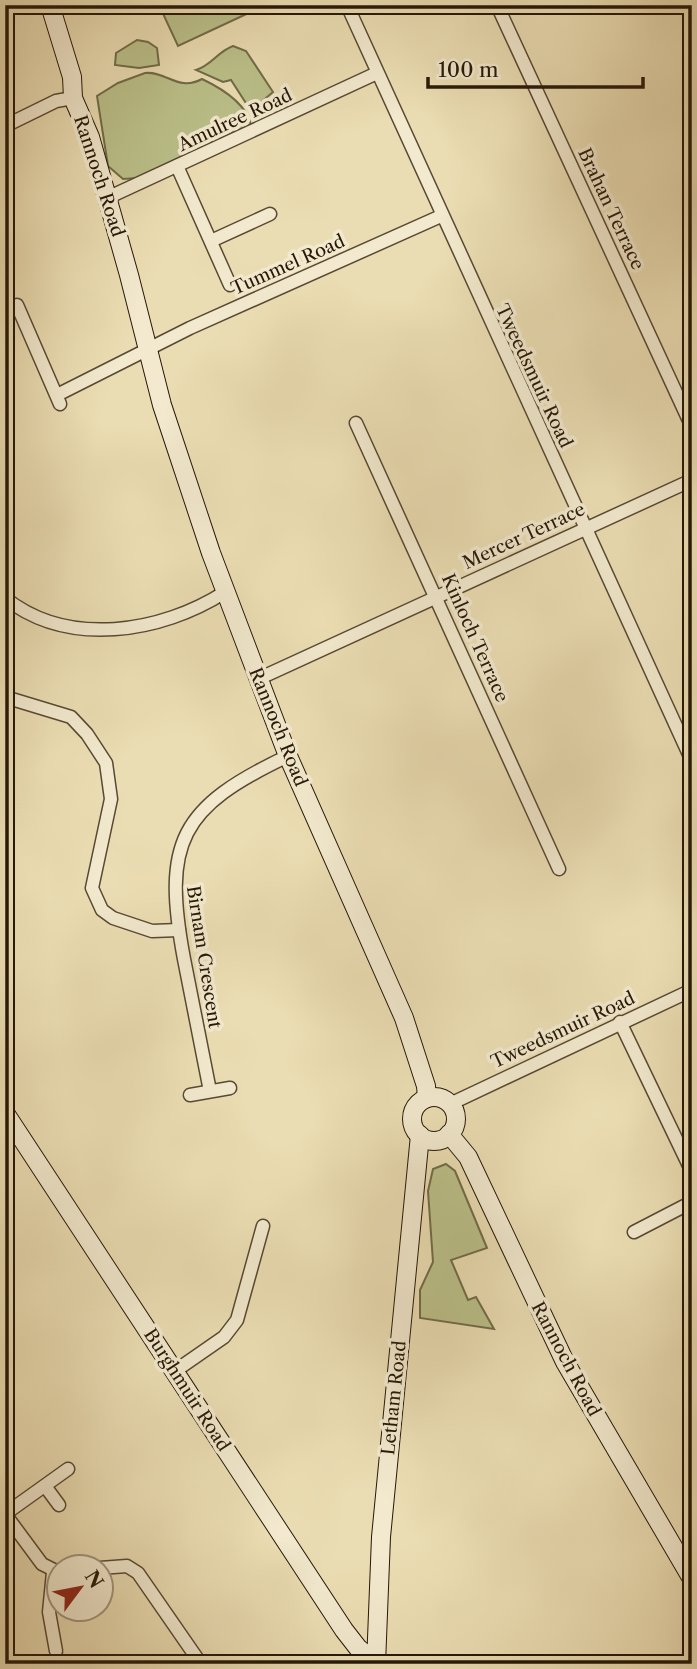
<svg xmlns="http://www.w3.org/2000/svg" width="697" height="1669" viewBox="0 0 697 1669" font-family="'Libre Caslon Text',serif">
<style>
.green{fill:#bbc08a;stroke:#706c49;stroke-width:2}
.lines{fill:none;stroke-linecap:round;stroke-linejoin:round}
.street-casing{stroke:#574933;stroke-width:15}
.secondary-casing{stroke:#261808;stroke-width:20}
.street{stroke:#f2e9ce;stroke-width:12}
.secondary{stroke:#f2e9ce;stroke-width:18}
.labels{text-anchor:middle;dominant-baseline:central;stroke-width:7;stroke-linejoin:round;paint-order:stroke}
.street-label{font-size:18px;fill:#261808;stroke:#f2e9ce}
</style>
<rect width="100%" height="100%" fill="#ebddb3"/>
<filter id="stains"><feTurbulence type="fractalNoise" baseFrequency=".00286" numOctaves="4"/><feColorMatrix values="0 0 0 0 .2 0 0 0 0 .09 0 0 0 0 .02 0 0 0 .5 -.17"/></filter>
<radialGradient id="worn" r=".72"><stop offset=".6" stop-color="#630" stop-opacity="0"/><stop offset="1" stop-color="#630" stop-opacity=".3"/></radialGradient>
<g class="green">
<polygon points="159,5 253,5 255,10 178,46"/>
<polygon points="137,40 148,42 157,48 159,65 139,68 115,65 116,53"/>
<path d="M233,46L246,51L273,92L251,111L231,80L223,82L196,70C212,65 217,52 233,46Z"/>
<path d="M145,73C167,71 178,92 202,79C221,88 246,103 251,125L138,178L123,179L108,166L97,96L118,83Z"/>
<polygon points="446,1164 455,1171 487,1248 451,1260 468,1300 476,1297 494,1329 420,1318 420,1290 433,1262 428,1191 433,1169"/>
</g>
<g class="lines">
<g class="street-casing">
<g id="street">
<polyline points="347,5 692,761"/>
<polyline points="497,5 692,427"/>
<polyline points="5,126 56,101 73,98"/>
<polyline points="177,166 230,285"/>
<polyline points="107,198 377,73"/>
<polyline points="211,241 270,214"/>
<polyline points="17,305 60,404"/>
<polyline points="57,395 190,328 441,216"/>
<polyline points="356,423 559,869"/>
<path d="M5,598C68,648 161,633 225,592"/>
<polyline points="258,679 692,480"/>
<polyline points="5,697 71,717 87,734 106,763 111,799 92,888 102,910 113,918 152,931 179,930"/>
<polyline points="620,1022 692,1172"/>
<path d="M210,1091C201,1047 193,1003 184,959C162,842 180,807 288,756"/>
<polyline points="190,1095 230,1088"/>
<polyline points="450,1104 692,990"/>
<polyline points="634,1232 692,1202"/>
<polyline points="175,1371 224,1337 237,1320 263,1226"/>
<polyline points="45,1486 59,1505"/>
<polyline points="5,1514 42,1564 60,1573"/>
<polyline points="5,1514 68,1469"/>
<polyline points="100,1568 127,1566 138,1573 201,1664"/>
<polyline points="53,1572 49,1612 56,1651"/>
</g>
</g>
<g class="secondary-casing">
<g id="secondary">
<polyline points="50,5 72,77 73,98 90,137 129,275 162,405 211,553 288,756 404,1018 426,1086 427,1098"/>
<circle cx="434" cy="1119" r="22"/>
<polyline points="5,1113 344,1630 358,1648 375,1662"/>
<polyline points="449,1134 468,1157 565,1362 692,1579"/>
<polyline points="376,1664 381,1537 420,1135"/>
</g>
</g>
<use href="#street" class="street"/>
<use href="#secondary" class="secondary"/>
</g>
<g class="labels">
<g class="street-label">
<text transform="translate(235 120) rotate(-25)">Amulree Road</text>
<text transform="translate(99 176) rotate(72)">Rannoch Road</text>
<text transform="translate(611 209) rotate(65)">Brahan Terrace</text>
<text transform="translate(288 265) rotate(-24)">Tummel Road</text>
<text transform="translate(534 376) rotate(65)">Tweedsmuir Road</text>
<text transform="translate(524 536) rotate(-25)">Mercer Terrace</text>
<text transform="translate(475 638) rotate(66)">Kinloch Terrace</text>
<text transform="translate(278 727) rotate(68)">Rannoch Road</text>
<text transform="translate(204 957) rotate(81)">Birnam Crescent</text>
<text transform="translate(563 1030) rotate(-25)">Tweedsmuir Road</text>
<text transform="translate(566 1359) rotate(62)">Rannoch Road</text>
<text transform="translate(187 1390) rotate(57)">Burghmuir Road</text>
<text transform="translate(394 1398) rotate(-84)">Letham Road</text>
</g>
</g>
<rect width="697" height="1669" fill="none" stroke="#ebddb3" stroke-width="28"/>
<rect x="7" y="7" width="683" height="1655" fill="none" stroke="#261808" stroke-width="3.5"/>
<rect x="14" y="14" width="669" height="1641" fill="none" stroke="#261808" stroke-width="2"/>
<g transform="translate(80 1588) rotate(58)"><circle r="33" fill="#f2e9ce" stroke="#a0957f" stroke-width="2"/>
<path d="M0-5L12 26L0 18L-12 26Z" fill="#8f2418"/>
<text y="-10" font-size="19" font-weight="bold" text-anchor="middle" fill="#261808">N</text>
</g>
<path d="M428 77v10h215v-10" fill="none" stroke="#261808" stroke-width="3.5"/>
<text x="438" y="77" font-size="21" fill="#261808" stroke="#f2e9ce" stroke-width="5" paint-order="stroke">100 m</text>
<rect width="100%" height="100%" filter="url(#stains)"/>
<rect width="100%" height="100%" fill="url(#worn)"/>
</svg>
